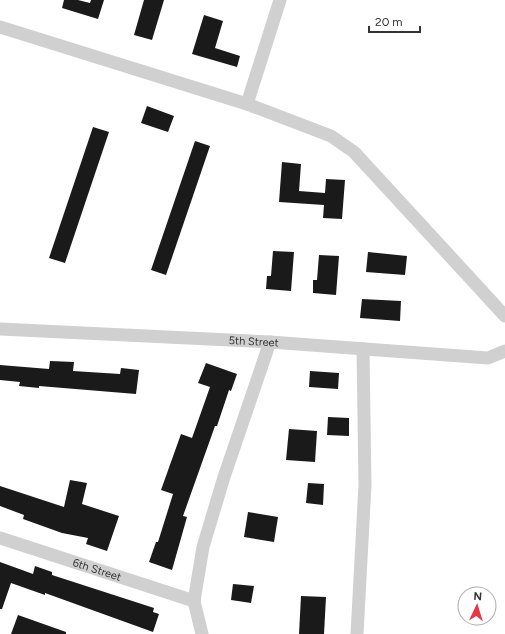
<svg xmlns="http://www.w3.org/2000/svg" width="505" height="634" viewBox="0 0 505 634" font-family="Figtree,sans-serif">
<style>
.building{fill:#1a1a1a}
.lines{fill:none;stroke-linecap:round;stroke-linejoin:round}
.minor{stroke:#d0d0d0;stroke-width:13}
.labels{text-anchor:middle;dominant-baseline:central;stroke-width:4;stroke-linejoin:round;paint-order:stroke}
.street-label{font-size:11px;fill:#333;stroke:#fff}
</style>
<rect width="100%" height="100%" fill="#fff"/>
<g class="building">
<polygon points="64,0 78,0 90,3 91,0 104,0 98,19 62,8"/>
<polygon points="144,0 164,0 152,40 134,35"/>
<polygon points="204,15 223,21 215,48 240,56 237,67 192,54"/>
<polygon points="147,106 174,116 168,132 141,123"/>
<polygon points="93,127 109,132 65,263 49,258"/>
<polygon points="195,141 210,146 166,275 151,270"/>
<polygon points="282,162 301,164 299,191 325,193 326,179 345,180 342,219 323,218 324,205 279,202"/>
<polygon points="273,251 294,252 291,291 266,289 267,276 271,276"/>
<polygon points="368,252 407,256 405,275 366,272"/>
<polygon points="319,255 339,256 336,295 313,293 313,280 317,280"/>
<polygon points="362,299 401,301 400,321 360,318"/>
<polygon points="50,361 74,362 73,371 120,374 121,368 139,370 136,394 39,386 39,388 19,386 20,382 0,380 0,365 49,369"/>
<polygon points="206,363 237,374 231,391 229,390 217,426 215,426 183,516 187,517 172,570 149,562 156,542 158,542 173,494 161,490 181,434 192,438 210,387 198,383"/>
<polygon points="310,371 339,373 338,389 309,387"/>
<polygon points="328,417 349,418 349,436 327,435"/>
<polygon points="289,429 317,431 315,462 286,460"/>
<polygon points="70,480 87,483 82,504 119,516 107,551 86,544 88,538 62,533 23,519 24,515 0,506 0,486 64,507"/>
<polygon points="308,483 324,484 323,505 306,503"/>
<polygon points="248,512 278,517 274,542 244,537"/>
<polygon points="0,562 33,574 35,566 52,572 52,575 154,608 153,612 159,614 153,632 45,593 45,595 11,583 2,609 0,609"/>
<polygon points="233,584 254,586 251,603 231,600"/>
<polygon points="301,596 326,597 324,634 299,634"/>
<polygon points="18,615 66,632 66,634 11,634"/>
</g>
<g class="lines">
<g class="minor">
<polyline points="280,0 247,104 331,136 354,152 505,316"/>
<polyline points="0,27 247,104"/>
<path id="s1" d="M0,329L270,342L488,358L505,351"/>
<path id="s2" d="M0,538L194,601"/>
<polyline points="202,634 194,601 203,547 224,477 270,342"/>
<polyline points="357,634 365,485 363,349"/>
</g>
</g>
<g class="labels">
<g class="street-label">
<text stroke="none"><textPath href="#s1" startOffset="254">5th Street</textPath></text>
<text stroke="none"><textPath href="#s2" startOffset="102">6th Street</textPath></text>
</g>
</g>
<g transform="translate(477 606) rotate(4)"><circle r="19" fill="#ffffff" stroke="#adadad"/>
<path d="M0-3L7 15L0 10L-7 15Z" fill="#e63946"/>
<text y="-6" font-size="11" font-weight="bold" text-anchor="middle" fill="#333333">N</text>
</g>
<path d="M369 26v6h51v-6" fill="none" stroke="#333333" stroke-width="2"/>
<text x="375" y="26" font-size="12" fill="#333333" stroke="#ffffff" stroke-width="3" paint-order="stroke">20 m</text>
</svg>
